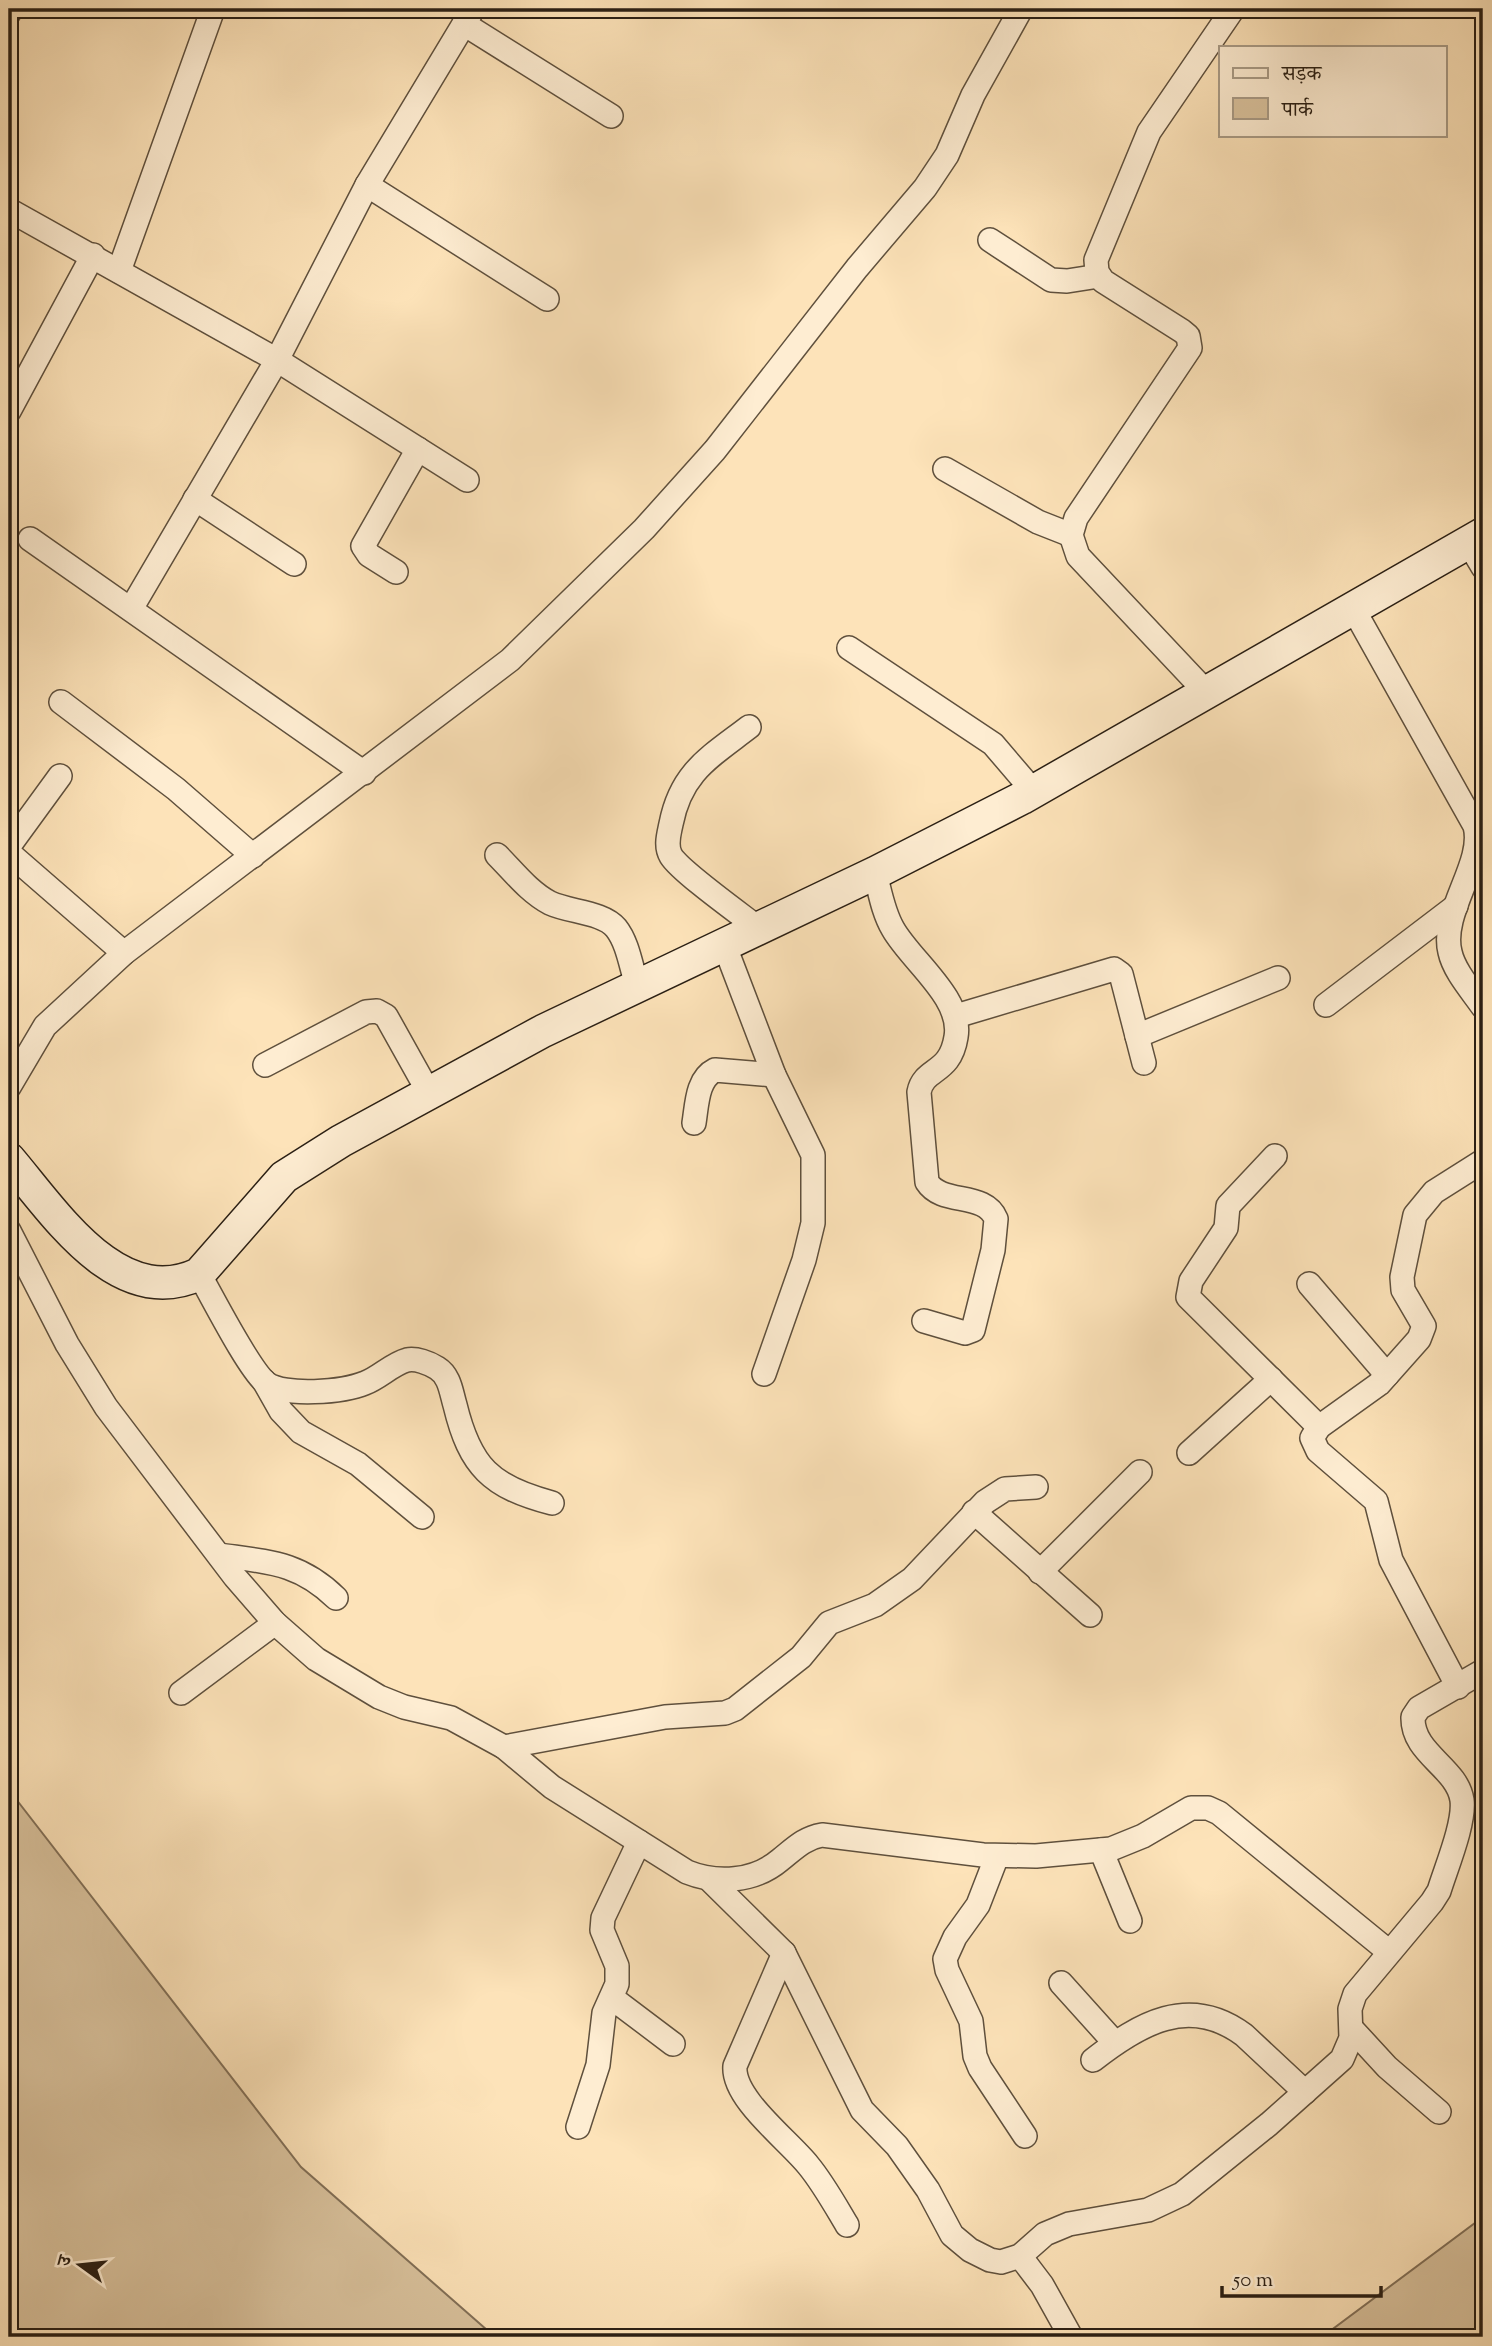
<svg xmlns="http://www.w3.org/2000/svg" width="1492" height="2346" viewBox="0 0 1492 2346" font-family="'Sorts Mill Goudy','Noto Serif Devanagari',serif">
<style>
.green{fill:#d9c29d;stroke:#827058;stroke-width:2}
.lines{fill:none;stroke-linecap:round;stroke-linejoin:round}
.street-casing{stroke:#5f503d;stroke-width:26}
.secondary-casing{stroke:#2a1f14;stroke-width:35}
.street{stroke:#feedd2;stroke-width:23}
.secondary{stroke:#feedd2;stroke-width:32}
</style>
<rect width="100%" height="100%" fill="#fde3b9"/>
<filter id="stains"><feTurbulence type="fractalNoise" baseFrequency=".00286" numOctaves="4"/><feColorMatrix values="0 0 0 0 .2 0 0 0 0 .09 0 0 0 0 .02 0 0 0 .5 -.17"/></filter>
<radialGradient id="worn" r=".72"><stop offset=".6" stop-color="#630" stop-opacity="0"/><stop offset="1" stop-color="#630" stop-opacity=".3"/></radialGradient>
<g class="green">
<polygon points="9,1790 301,2167 495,2337 9,2337"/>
<polygon points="1483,2217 1483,2337 1322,2337"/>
</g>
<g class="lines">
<g class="street-casing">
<g id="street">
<polyline points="9,13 11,9"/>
<polyline points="464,24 611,116"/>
<polyline points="367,185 547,299"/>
<polyline points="9,210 277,360 467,480"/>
<polyline points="990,240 1051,280 1067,281 1099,276"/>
<polyline points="119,271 213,9"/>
<polyline points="9,411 93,255"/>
<polyline points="945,469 1038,522 1071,535"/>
<polyline points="195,499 294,564"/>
<polyline points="30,539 364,773"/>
<polyline points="1468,542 1483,567"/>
<polyline points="396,572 369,555 363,546 418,449"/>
<polyline points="131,609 277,360 367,185 473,9"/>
<path d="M1354,610L1475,826C1485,863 1440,912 1450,952C1454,971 1472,991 1483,1007"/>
<polyline points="849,648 993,744 1034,792"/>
<polyline points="1207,693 1078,556 1071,535 1076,518 1190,348 1188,336 1182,331 1103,281 1097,272 1096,260 1149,132 1233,9"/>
<polyline points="61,702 176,789 253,856"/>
<path d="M749,727C710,757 681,772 671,824C669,834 665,846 671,856C680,871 740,914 758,928"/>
<polyline points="9,846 60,776"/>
<polyline points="9,853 124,953"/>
<path d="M497,855C514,872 529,892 550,903C569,912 603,912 616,928C628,943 631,967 637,985"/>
<path d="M875,873C880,892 883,912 893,929C911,961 963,998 956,1037C950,1075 924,1067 919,1092L927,1182C942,1206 985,1191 996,1219L993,1250L973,1330L965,1333L924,1321"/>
<polyline points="724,944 774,1075 813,1155 813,1223 804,1260 764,1374"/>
<polyline points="1326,1005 1456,906"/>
<polyline points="956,1016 1114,969 1121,974 1144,1063"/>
<polyline points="1137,1036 1278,978"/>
<polyline points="265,1065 366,1012 377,1011 386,1016 429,1093"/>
<polyline points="9,1087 45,1026 124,953 510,660 644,529 715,450 857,268 925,188 947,155 973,95 1021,9"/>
<path d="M694,1123C697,1104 697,1079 715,1070L774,1075"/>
<polyline points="1275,1156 1228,1206 1226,1228 1191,1281 1188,1297 1319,1427"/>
<path d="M9,1231L67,1344L106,1407L235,1577L275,1623L316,1659L379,1697L404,1707L451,1718L504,1747L552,1787L687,1872C717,1884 754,1882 780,1860C794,1849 804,1838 822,1835L983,1855L1036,1856L1111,1849L1143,1836L1191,1808H1208L1219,1813L1388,1951"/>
<path d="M199,1274C213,1298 248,1368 266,1383C284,1397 344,1392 365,1383C379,1378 392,1364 407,1360C416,1358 429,1363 437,1368C450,1376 451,1392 455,1405C470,1467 491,1487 552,1503"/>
<polyline points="1309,1284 1387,1375"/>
<polyline points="264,1381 281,1411 301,1432 358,1464 422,1517"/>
<polyline points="1189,1453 1271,1379"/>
<polyline points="974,1512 1090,1615"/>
<path d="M219,1555C268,1562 299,1562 336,1598"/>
<polyline points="1040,1572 1140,1472"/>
<polyline points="1458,1687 1391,1560 1376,1501 1318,1451 1312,1438 1319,1427 1379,1384 1419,1339 1424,1326 1403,1290 1402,1277 1415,1215 1434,1192 1483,1161"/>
<polyline points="181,1693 275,1623"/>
<polyline points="504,1747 665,1717 725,1713 735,1709 801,1657 829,1623 875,1605 912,1579 985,1502 1005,1489 1036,1487"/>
<polyline points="1101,1850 1130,1921"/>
<polyline points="997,1856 978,1905 955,1937 945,1959 947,1970 971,2021 975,2056 980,2068 1025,2136"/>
<path d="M711,1881L784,1953L862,2110L897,2146L928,2190L952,2235L970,2250L990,2260L1001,2262L1020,2256L1045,2234L1069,2224L1148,2210L1182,2194L1269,2124L1342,2059L1351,2038L1350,2009L1355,1994L1432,1902L1439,1891C1446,1868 1465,1823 1462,1800C1457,1767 1412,1754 1413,1717L1419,1708L1483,1671"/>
<path d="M784,1953L735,2066C732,2098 788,2140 808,2165C823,2183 835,2205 847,2225"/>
<polyline points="1061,1983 1115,2043"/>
<polyline points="612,1998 673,2044"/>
<polyline points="1352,2029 1387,2067 1439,2112"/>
<path d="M1093,2060C1139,2024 1189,1994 1244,2035L1305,2092"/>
<polyline points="578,2127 598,2065 604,2013 617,1984 617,1966 602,1930 603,1918 639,1842"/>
<polyline points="1020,2256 1042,2285 1071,2337"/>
</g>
</g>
<g class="secondary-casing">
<path id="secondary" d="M9,1159C55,1213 118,1312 199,1274L284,1177L341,1141L543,1031L875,873L1022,798L1483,534"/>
</g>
<use href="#street" class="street"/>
<use href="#secondary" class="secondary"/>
</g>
<rect width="1492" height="2346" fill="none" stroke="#fde3b9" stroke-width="35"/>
<rect x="10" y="10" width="1471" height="2325" fill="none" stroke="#2a1f14" stroke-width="3.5"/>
<rect x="18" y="18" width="1457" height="2311" fill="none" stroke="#2a1f14" stroke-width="2"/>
<rect x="1219" y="46" width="228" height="91" fill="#feedd2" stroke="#a99b86" stroke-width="2"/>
<rect x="1233" y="68" width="35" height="10" fill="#feedd2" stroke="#a99b86" stroke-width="2"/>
<text x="1282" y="80" font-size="21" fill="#2a1f14">सड़क</text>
<rect x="1233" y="98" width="35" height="21" fill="#d9c29d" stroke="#a99b86" stroke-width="2"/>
<text x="1282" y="116" font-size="21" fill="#2a1f14">पार्क</text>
<g transform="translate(80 2265) rotate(285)" stroke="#feedd2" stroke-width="5" paint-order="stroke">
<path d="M0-5L12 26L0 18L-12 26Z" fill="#2a1f14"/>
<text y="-10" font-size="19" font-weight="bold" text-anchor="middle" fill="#2a1f14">उ</text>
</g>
<path d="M1222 2286v10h159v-10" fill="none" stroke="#2a1f14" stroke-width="3.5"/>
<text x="1233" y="2286" font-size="21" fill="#2a1f14" stroke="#feedd2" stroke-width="5" paint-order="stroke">50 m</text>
<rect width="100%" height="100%" filter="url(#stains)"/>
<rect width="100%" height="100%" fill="url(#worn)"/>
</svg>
